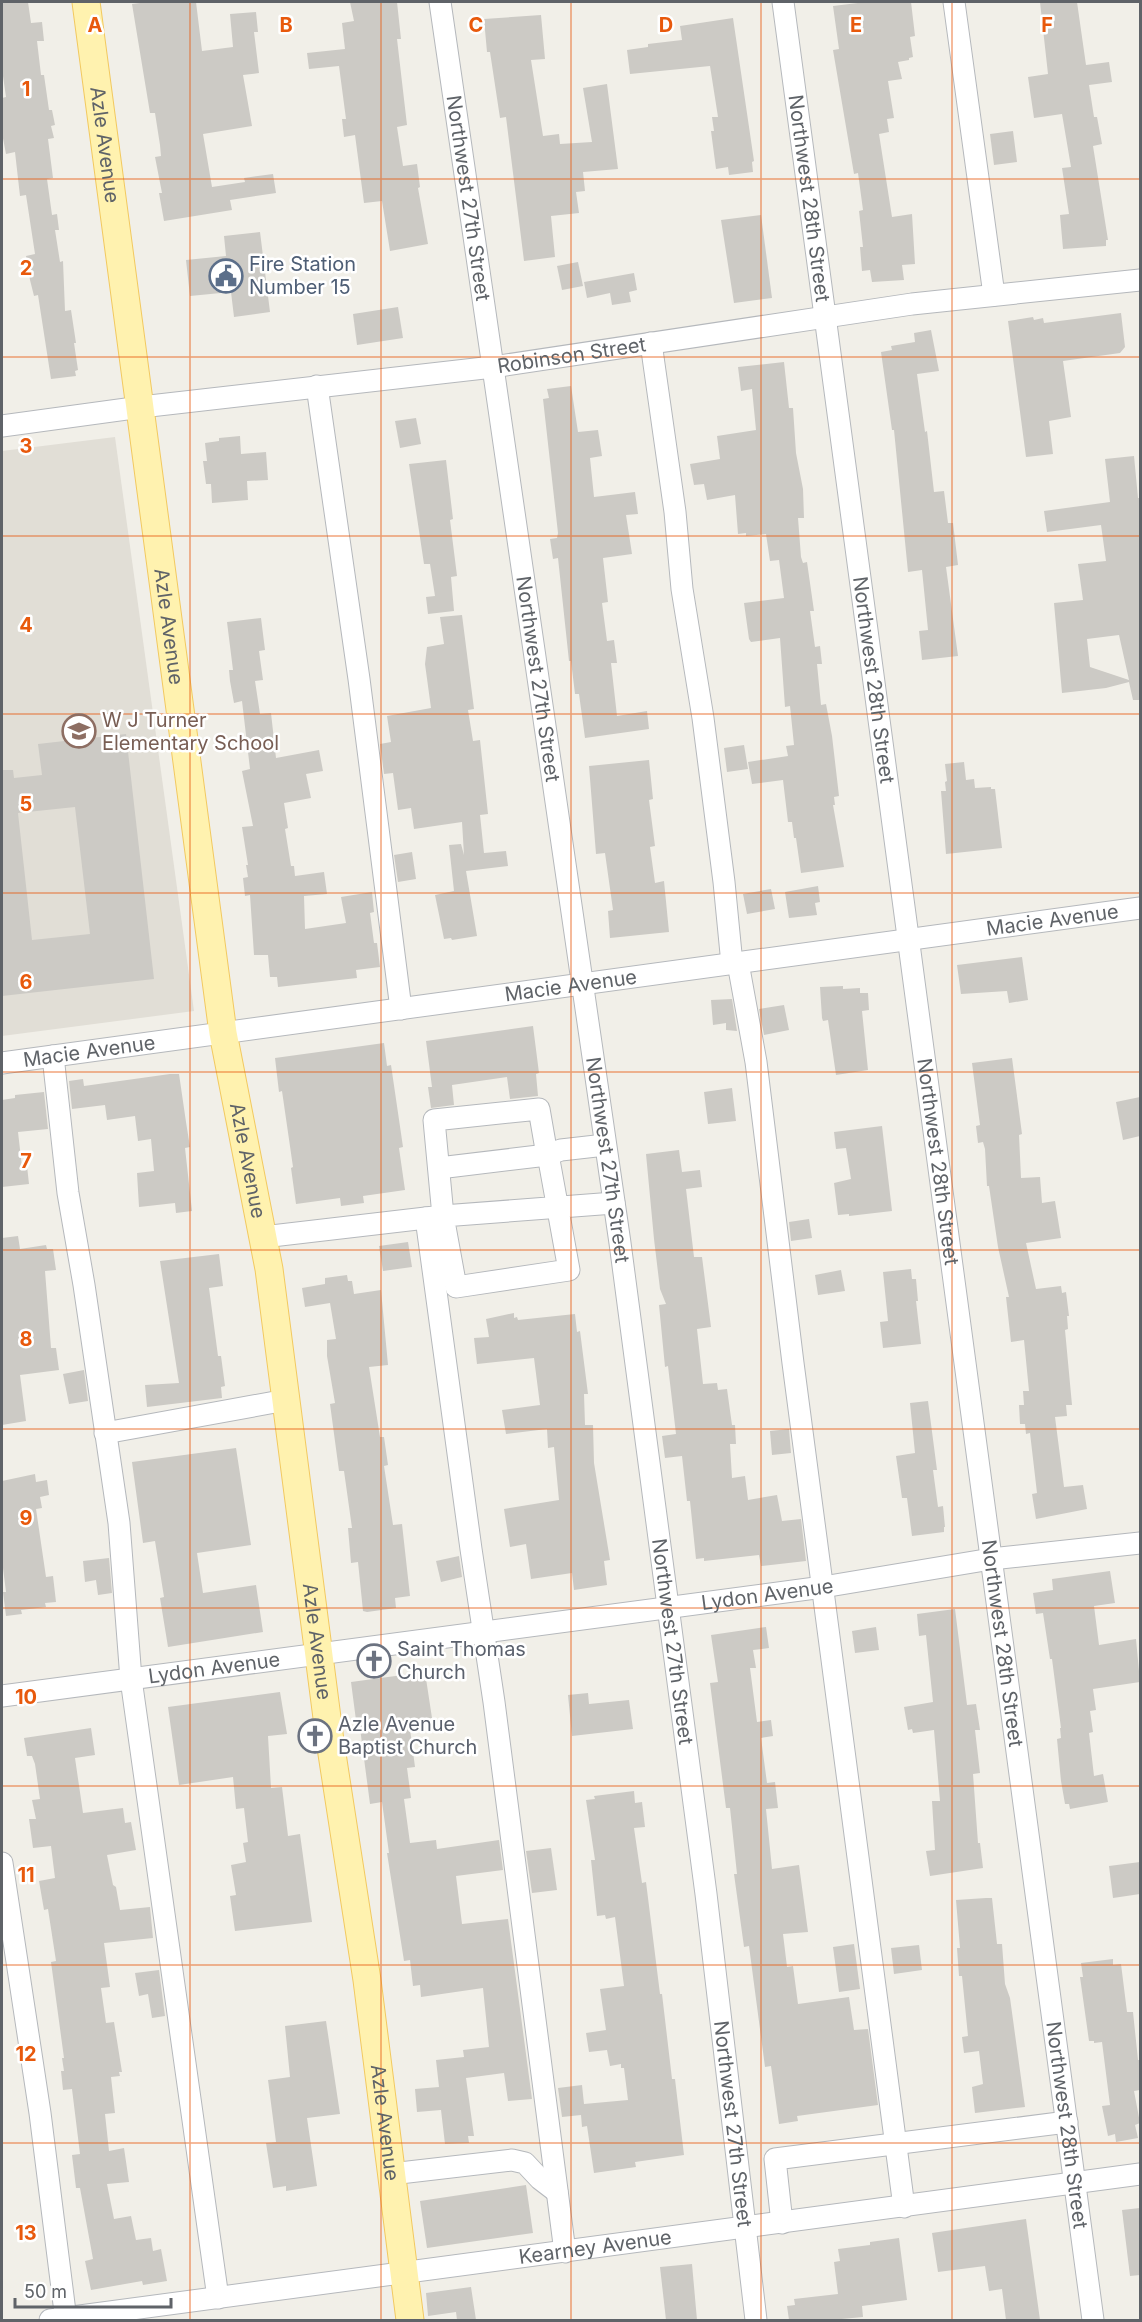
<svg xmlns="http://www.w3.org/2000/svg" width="1142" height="2322" viewBox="0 0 1142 2322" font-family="Inter,sans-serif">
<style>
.education{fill:#e1ded6}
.building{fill:#cccac5;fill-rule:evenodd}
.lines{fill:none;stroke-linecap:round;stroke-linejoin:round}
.minor-casing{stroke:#b5b8bc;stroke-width:23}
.major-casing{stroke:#f2c960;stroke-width:29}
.minor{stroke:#fff;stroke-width:21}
.major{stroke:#fff2af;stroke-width:27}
.grid{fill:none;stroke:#e8590c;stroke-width:1.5;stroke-opacity:0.55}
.labels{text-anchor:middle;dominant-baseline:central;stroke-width:5;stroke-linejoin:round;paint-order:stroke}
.street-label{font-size:20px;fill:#5f6368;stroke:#fff}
.service-label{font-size:20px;fill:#4e5e75;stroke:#fff;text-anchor:start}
.education-label{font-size:20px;fill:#785e54;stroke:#fff;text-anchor:start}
.worship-label{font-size:20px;fill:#5b616d;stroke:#fff;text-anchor:start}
.grid-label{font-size:20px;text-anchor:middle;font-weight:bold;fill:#e8590c;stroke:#fff;stroke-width:5;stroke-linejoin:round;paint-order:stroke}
</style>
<rect width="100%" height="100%" fill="#f1efe8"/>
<polygon class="education" points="115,437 194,1011 2,1036 2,451"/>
<g class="building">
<polygon points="2,2 28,2 31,23 42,22 44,41 37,41 41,75 44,75 49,110 52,110 55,125 51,126 54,138 48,139 53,178 47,179 52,215 57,214 59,230 55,230 60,262 63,261 65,311 71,310 76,343 74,343 78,370 75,371 76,376 51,379 38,295 34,296 30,280 26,256 35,254 26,195 20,196 15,152 6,154 2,133 2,98 6,97 2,69"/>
<polygon points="148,2 196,2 202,51 233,47 230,14 256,12 258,32 254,32 259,73 243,75 252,126 203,134 212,187 245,182 244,178 273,174 276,193 230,200 232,210 164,221 159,193 162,193 155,157 161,156 160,145 155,113 150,113 132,4"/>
<polygon points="350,2 397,2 401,39 397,39 407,125 397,127 403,166 417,164 420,187 418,188 428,244 390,251 382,201 364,203 355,135 344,137 342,119 346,119 339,66 309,69 307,53 345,49 342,23 354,21"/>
<polygon points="866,2 911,2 915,36 910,37 913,57 909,58 909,60 898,62 902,79 888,81 894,118 887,119 889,132 879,134 892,217 912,214 915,264 902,265 904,280 872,282 870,270 862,271 860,247 863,247 859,211 863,210 858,173 854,174 833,50 839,49 833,6"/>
<polygon points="1040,2 1077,2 1086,65 1109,62 1112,82 1089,85 1094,117 1097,117 1102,144 1093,146 1108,240 1106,240 1106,246 1063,249 1060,215 1069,214 1062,168 1071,167 1062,114 1034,118 1028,77 1048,74"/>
<polygon points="541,15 545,59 531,60 543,136 559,134 560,144 592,142 583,88 607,84 618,169 583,172 585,191 576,192 579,213 551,216 555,257 524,261 506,117 500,118 490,52 487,52 484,19"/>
<polygon points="733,18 754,161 752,162 753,172 729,175 728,167 716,169 711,131 714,131 712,117 718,117 710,66 630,74 627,50 648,47 648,44 682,40 680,26"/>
<polygon points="1013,131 1017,162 994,165 990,134"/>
<polygon points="761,215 772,298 734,303 721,220"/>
<polygon points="260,232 270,312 234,317 231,292 190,296 186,260 226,256 224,236"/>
<polygon points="578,262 583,286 562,290 557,266"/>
<polygon points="634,273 637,290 629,292 631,302 612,305 610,293 587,298 584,282"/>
<polygon points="398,307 403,338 357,345 353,314"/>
<polygon points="1121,313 1125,347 1120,353 1063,361 1071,417 1049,421 1053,454 1026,457 1008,321 1033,317 1034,320 1043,318 1044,323"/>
<polygon points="931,330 939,371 917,374 925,432 927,431 934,492 944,491 948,523 953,523 958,565 946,567 958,656 922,660 919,631 928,630 922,570 908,572 894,430 892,430 881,352 892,350 891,346 915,342 914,333"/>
<polygon points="784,362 789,408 793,408 796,453 803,489 804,518 798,518 801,557 803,563 807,562 814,611 810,611 815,647 820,646 822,664 817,664 821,705 826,704 832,736 839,796 834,797 835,805 833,805 844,867 801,873 796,838 794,838 792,822 788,822 783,780 752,784 748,762 788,756 786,746 794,745 790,706 785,707 780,638 751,642 749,639 744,603 784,598 779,560 770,561 766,534 746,536 746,533 738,534 735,495 707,500 704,484 694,485 690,464 720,459 717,436 756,430 752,389 741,391 738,367"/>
<polygon points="571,386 578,432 598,430 602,456 590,458 594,497 635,492 638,514 626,515 632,554 603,558 608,602 602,603 607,641 614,640 617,663 611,663 617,716 647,711 649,729 585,738 579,694 575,694 571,661 569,661 558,558 553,559 550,539 557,538 558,533 543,399 549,398 547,389"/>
<polygon points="416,418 421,444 400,448 395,421"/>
<polygon points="240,436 241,454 266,452 268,480 247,481 248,500 212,503 211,484 206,484 203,461 207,461 205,443 219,441 219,438"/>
<path d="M1134,456L1138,498H1140V700H1133L1129,682L1106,688L1062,693L1054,603L1083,600L1078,564L1106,561L1101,525L1047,532L1044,511L1110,502L1105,459ZM1119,635L1129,680L1090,667L1087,639Z"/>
<polygon points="446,460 453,519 450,520 457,576 451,577 454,611 428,614 426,597 435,596 430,564 424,564 409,464"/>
<polygon points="462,615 474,709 468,710 473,741 480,740 488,814 480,815 484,853 506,851 508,866 466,871 477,936 452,940 451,938 444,939 435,895 454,891 449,845 461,844 464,855 462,822 414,829 411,808 398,810 393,773 384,774 380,744 391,742 387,716 431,708 425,664 427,647 444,644 440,617"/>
<polygon points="261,618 265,650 259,651 263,680 255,681 260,714 271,713 276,758 319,750 323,771 306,774 311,798 284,803 288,828 285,829 291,866 294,866 295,876 324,872 327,894 304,896 305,929 346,923 341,897 372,892 374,912 370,913 374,943 377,943 380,967 356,970 357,978 278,987 277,977 270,977 268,955 254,955 250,895 245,896 243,878 248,877 246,865 248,865 242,827 253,826 242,771 250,769 242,701 234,703 230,681 229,670 233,670 227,622"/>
<path d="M126,734L154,979L2,996V770H13L14,778L42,775L38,744ZM75,807L90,934L32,940L18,813Z"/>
<polygon points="744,745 748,769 727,772 724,748"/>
<polygon points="649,760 653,799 649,800 655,846 650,847 655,883 664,881 669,932 610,938 608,911 613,910 605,853 596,854 589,766"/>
<polygon points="964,762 966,780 974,779 975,788 991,787 991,789 995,789 1002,848 946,854 941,791 946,791 945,782 947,781 945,764"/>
<polygon points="412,852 416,879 398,882 394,855"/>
<polygon points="818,886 820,902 815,903 817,915 789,918 785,892"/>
<polygon points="771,889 775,909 747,914 743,894"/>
<polygon points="1022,957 1028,1000 1009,1003 1007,991 961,994 957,965"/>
<polygon points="843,986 843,989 860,988 860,993 868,993 869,1010 862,1011 868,1070 836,1075 828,1020 823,1021 822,1018 820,987"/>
<polygon points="732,999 737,1031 726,1030 726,1023 713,1025 711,1000"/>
<polygon points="784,1005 789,1030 764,1035 759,1009"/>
<polygon points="533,1026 539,1073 536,1074 538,1096 510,1099 507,1077 452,1085 454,1105 431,1108 428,1087 432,1087 426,1041"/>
<polygon points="384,1043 387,1066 391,1065 403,1147 399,1148 405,1190 363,1196 364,1203 341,1206 340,1198 296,1204 291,1168 293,1167 282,1091 279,1092 275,1058"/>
<polygon points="1012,1058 1022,1134 1019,1135 1021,1178 1040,1177 1042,1203 1055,1201 1061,1238 1026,1243 1036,1289 1061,1286 1062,1293 1066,1292 1069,1316 1067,1316 1068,1329 1065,1330 1072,1405 1066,1405 1067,1416 1055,1417 1064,1487 1083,1485 1087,1509 1036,1519 1032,1494 1037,1493 1030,1433 1026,1434 1025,1424 1020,1424 1019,1405 1024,1405 1023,1391 1029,1391 1024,1340 1011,1342 1006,1297 1009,1297 998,1247 989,1186 987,1186 985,1149 983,1142 978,1143 976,1126 980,1125 972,1063"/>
<polygon points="170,1074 179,1074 186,1122 190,1147 185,1148 192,1211 176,1213 175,1203 139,1207 137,1173 154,1171 151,1139 138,1141 135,1116 107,1120 105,1105 72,1109 69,1081 83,1079 84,1086"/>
<polygon points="732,1088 736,1121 708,1124 704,1092"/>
<polygon points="44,1092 48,1129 18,1132 22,1167 27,1166 29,1184 2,1187 2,1100 15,1098 15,1095"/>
<polygon points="1140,1097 1140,1136 1123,1140 1116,1102"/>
<polygon points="882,1126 892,1211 849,1216 849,1214 838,1215 834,1183 851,1179 846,1148 836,1149 834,1132"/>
<polygon points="679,1150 682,1172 700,1170 702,1187 686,1189 694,1257 702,1257 711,1327 697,1329 703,1384 717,1383 718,1390 727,1389 732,1425 735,1425 736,1444 730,1444 732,1478 745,1476 748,1500 777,1495 782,1521 801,1519 806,1561 761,1566 759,1555 704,1561 704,1558 696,1559 690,1501 687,1501 682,1456 665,1458 662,1436 676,1434 668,1366 665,1367 659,1305 666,1304 660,1289 654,1239 646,1154"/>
<polygon points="809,1219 812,1238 791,1241 789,1222"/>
<polygon points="18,1236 20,1249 46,1245 47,1249 53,1249 56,1270 45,1271 51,1348 56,1348 59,1370 20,1375 26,1421 2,1425 2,1238"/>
<polygon points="408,1242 412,1267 383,1271 379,1246"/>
<polygon points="219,1254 223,1286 209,1288 218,1356 221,1356 225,1386 221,1387 222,1398 147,1407 145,1385 179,1383 160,1261"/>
<polygon points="911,1269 912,1279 916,1279 918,1301 916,1301 921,1344 883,1348 880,1322 888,1321 883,1272"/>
<polygon points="841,1270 845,1291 818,1295 815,1275"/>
<polygon points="347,1275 348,1281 352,1281 354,1294 381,1290 388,1365 369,1367 380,1437 384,1437 388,1465 384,1466 393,1525 402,1524 410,1596 395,1598 396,1608 367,1612 363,1611 358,1562 351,1563 348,1528 352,1528 344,1471 339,1471 330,1404 335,1403 327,1356 327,1340 336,1339 330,1303 305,1307 302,1288 325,1284 325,1278"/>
<polygon points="514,1313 514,1318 517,1317 518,1320 575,1314 577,1332 580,1331 588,1394 584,1394 585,1425 593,1425 594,1463 610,1560 604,1561 607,1585 574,1590 572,1573 531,1579 526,1544 510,1547 504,1509 559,1500 554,1447 548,1448 547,1429 506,1434 502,1410 540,1405 534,1358 477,1364 474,1338 489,1337 486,1319"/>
<polygon points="84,1370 88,1401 69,1404 63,1374"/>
<polygon points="928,1401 937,1470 933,1470 938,1507 943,1506 945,1527 944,1527 944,1532 912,1536 907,1498 902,1498 896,1456 915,1453 910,1403"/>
<polygon points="789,1429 791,1453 772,1455 770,1431"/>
<polygon points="236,1448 251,1545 197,1553 203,1593 256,1585 263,1632 168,1647 160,1598 164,1597 155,1541 143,1543 132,1462"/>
<polygon points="35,1474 36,1482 47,1480 49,1495 40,1497 42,1508 36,1509 46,1577 53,1576 56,1602 45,1603 46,1607 21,1610 22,1614 6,1616 3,1592 6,1592 2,1560 2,1481"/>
<polygon points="459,1556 462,1577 441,1582 436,1561"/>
<polygon points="109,1558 112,1593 98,1595 96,1580 85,1582 83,1561"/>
<polygon points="1110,1571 1115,1603 1094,1606 1099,1645 1136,1639 1140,1682 1093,1689 1096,1710 1090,1711 1093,1732 1089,1733 1094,1776 1103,1774 1108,1802 1070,1809 1069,1804 1065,1804 1061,1781 1057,1739 1061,1738 1060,1728 1061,1728 1052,1659 1050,1659 1043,1613 1036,1614 1033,1593 1053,1590 1052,1579"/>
<polygon points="955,1609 967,1705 976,1704 980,1730 975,1730 980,1773 973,1774 978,1843 980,1843 983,1868 930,1876 926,1851 935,1850 932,1801 940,1801 934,1730 913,1733 912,1729 908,1730 904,1707 933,1702 926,1635 919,1636 917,1614"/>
<polygon points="766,1627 769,1648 753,1650 756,1668 750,1668 757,1722 771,1720 773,1736 761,1738 767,1783 775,1782 778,1808 766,1809 772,1869 799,1865 808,1932 783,1934 787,1967 793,1966 798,2004 849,1997 854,2030 868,2029 878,2105 797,2116 798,2121 779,2124 771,2066 765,2067 749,1946 744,1947 734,1874 737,1874 730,1808 726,1808 710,1683 718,1682 711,1635"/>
<polygon points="876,1627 879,1650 855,1653 852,1631"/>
<polygon points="425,1672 432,1718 409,1722 415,1767 407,1768 411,1798 404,1799 410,1843 436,1840 437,1849 499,1840 503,1870 456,1876 462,1924 508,1919 532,2099 508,2101 504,2073 466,2078 474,2136 468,2136 469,2143 445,2144 441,2110 417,2112 415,2089 439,2087 436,2060 464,2057 463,2050 489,2047 483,1988 421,1997 420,1985 413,1986 410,1960 404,1961 387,1853 389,1853 382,1802 370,1804 360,1728 357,1728 351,1682"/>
<polygon points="280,1692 287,1734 268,1736 271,1788 282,1787 288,1836 300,1834 312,1922 235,1931 230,1896 236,1895 231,1865 246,1862 243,1843 248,1842 244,1808 236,1809 233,1777 179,1785 168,1707"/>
<polygon points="588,1693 589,1704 629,1700 633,1729 572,1736 568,1695"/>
<polygon points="91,1728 95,1755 75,1758 83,1813 123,1808 125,1823 131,1822 136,1850 107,1855 113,1885 116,1887 120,1910 150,1907 153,1938 104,1943 110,1987 101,1988 106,2023 114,2022 122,2072 119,2072 120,2076 111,2077 115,2113 105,2114 109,2151 124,2148 129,2182 107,2184 114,2219 131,2216 136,2240 151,2238 153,2251 161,2249 167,2281 143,2285 142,2281 91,2290 85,2261 93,2259 80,2188 76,2188 72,2155 80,2154 72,2089 63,2090 61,2071 64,2071 62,2058 64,2058 51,1962 56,1961 48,1909 44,1910 39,1881 55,1878 51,1846 33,1848 29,1819 36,1819 32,1800 40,1799 35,1764 32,1756 27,1756 24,1738"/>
<polygon points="634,1791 635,1803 642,1802 645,1827 634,1828 642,1883 646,1882 660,1994 662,1994 672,2079 675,2079 684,2155 635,2162 636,2167 594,2173 587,2126 582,2127 581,2115 562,2117 558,2088 582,2085 584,2104 628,2100 624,2068 621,2068 621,2064 610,2066 607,2050 589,2052 586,2033 606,2030 600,1989 624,1986 615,1917 606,1919 605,1915 597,1916 591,1860 595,1860 586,1800 595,1799 594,1796"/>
<polygon points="551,1848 557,1890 532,1893 526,1851"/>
<polygon points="1140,1862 1140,1894 1113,1898 1109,1866"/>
<polygon points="986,1898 992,1898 997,1944 1002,1944 1005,1984 1010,1998 1025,2107 975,2113 972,2087 983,2084 979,2051 964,2053 962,2037 968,2036 962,1976 959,1976 957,1948 960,1948 956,1900"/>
<polygon points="854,1944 860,1989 839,1992 833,1947"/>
<polygon points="919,1945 922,1970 894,1974 891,1948"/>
<polygon points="1113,1959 1113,1965 1121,1964 1127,2012 1133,2012 1138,2060 1140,2060 1140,2090 1134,2091 1140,2123 1135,2125 1138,2138 1116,2142 1115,2134 1108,2136 1102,2106 1110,2105 1102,2042 1094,2043 1094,2041 1089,2041 1080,1977 1083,1977 1081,1963"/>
<polygon points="159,1970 165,2016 152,2018 148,1994 139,1996 135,1973"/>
<polygon points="326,2021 340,2114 307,2118 317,2186 286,2191 286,2186 273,2188 266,2143 276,2142 268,2080 290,2077 285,2026"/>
<polygon points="526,2185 533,2233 427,2248 420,2201"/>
<polygon points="1140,2208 1140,2275 1130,2276 1122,2210"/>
<polygon points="1026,2219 1040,2320 1006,2320 1002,2289 989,2291 985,2266 938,2272 932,2233"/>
<polygon points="899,2238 907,2300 862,2306 863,2317 831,2320 789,2320 787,2306 795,2305 794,2299 838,2294 834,2262 840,2261 838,2249 870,2245 870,2242"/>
<polygon points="692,2264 697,2320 666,2320 660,2267"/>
<polygon points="471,2287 476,2320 457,2320 456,2312 428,2316 426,2293"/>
</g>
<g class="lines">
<g class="minor-casing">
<g id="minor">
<path id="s1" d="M440,2L620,1243L706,1894L756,2320"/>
<path id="s2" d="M783,2L1093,2320"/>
<polyline points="954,2 994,295"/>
<polyline points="651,343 675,512 682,589 703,718 724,882 732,964"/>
<polyline points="317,386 359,679 401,1009"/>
<path id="s3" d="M2,426L141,407L493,367L912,304L1140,280"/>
<polyline points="738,963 756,1062 793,1363 904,2207"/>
<polyline points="53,1056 68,1193 84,1285 119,1523 131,1679 218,2298"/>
<path id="s4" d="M2,1063L1140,908"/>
<polyline points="439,1168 547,1155 561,1150 605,1145"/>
<polyline points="426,1218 471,1549 494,1702 565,2252"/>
<polyline points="263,1237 443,1216 456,1287 569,1270 549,1160 547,1155 539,1109 434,1120 443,1216 614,1203"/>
<polyline points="105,1433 286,1400"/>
<path id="s5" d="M2,1696L823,1587L991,1559L1140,1543"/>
<polyline points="2,1863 40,2113 66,2320"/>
<polyline points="391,2174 512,2160 525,2163 540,2179 557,2192"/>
<polyline points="782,2223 775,2159 1067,2122"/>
<path id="s6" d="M50,2320L1140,2174"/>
</g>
</g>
<g class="major-casing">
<g id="major">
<path id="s7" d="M86,2L223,1033L269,1269L330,1741L367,1980L410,2320"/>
</g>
</g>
<use href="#minor" class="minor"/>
<use href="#major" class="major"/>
</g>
<path class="grid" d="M190,2V2320M381,2V2320M571,2V2320M761,2V2320M952,2V2320M2,179H1140M2,357H1140M2,536H1140M2,714H1140M2,893H1140M2,1072H1140M2,1250H1140M2,1429H1140M2,1608H1140M2,1786H1140M2,1965H1140M2,2143H1140"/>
<defs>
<g id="civic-ring" transform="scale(1.725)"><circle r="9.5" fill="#fff" stroke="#5c6f8a" stroke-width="1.5"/><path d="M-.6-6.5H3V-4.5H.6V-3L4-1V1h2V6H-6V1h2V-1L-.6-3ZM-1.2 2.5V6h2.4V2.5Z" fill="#5c6f8a"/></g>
<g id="school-ring" transform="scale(1.725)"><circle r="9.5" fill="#fff" stroke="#8d6e63" stroke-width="1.5"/><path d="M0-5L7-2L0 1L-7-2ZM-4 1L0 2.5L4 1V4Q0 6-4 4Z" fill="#8d6e63"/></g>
<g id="church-ring" transform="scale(1.725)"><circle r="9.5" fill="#fff" stroke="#6b7280" stroke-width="1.5"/><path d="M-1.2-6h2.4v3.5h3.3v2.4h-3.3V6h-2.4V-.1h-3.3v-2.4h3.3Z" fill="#6b7280"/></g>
</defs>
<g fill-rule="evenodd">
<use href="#civic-ring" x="226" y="276"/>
<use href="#school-ring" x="79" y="731"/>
<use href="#church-ring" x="374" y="1661"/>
<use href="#church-ring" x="315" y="1736"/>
</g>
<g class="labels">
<g class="street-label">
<text stroke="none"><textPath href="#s7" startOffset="144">Azle Avenue</textPath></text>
<text stroke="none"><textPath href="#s1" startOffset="198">Northwest 27th Street</textPath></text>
<text stroke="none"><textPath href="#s2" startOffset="198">Northwest 28th Street</textPath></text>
<text stroke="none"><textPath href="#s3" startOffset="574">Robinson Street</textPath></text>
<text stroke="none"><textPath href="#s7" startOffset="630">Azle Avenue</textPath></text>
<text stroke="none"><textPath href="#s1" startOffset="684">Northwest 27th Street</textPath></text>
<text stroke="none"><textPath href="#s2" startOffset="684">Northwest 28th Street</textPath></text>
<text stroke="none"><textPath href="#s4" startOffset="1060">Macie Avenue</textPath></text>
<text stroke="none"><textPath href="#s4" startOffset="574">Macie Avenue</textPath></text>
<text stroke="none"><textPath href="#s4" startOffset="88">Macie Avenue</textPath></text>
<text stroke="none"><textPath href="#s1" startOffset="1170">Northwest 27th Street</textPath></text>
<text stroke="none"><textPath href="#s7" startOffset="1170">Azle Avenue</textPath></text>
<text stroke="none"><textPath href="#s2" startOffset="1170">Northwest 28th Street</textPath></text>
<text stroke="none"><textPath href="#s5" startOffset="772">Lydon Avenue</textPath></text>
<text stroke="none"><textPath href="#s1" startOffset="1656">Northwest 27th Street</textPath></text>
<text stroke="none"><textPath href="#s7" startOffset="1656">Azle Avenue</textPath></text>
<text stroke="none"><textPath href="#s2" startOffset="1656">Northwest 28th Street</textPath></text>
<text stroke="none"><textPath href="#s5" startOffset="214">Lydon Avenue</textPath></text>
<text stroke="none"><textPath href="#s7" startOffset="2142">Azle Avenue</textPath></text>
<text stroke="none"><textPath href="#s1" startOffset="2142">Northwest 27th Street</textPath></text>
<text stroke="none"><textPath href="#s2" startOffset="2142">Northwest 28th Street</textPath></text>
<text stroke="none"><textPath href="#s6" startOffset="550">Kearney Avenue</textPath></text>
</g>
<g class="service-label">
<text x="249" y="264">Fire Station<tspan x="249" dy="23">Number 15</tspan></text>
</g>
<g class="education-label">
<text x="102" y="720">W J Turner<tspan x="102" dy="23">Elementary School</tspan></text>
</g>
<g class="worship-label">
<text x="397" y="1649">Saint Thomas<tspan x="397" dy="23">Church</tspan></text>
<text x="338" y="1724">Azle Avenue<tspan x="338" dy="23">Baptist Church</tspan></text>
</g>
</g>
<g class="grid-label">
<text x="95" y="32">A</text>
<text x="286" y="32">B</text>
<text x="476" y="32">C</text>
<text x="666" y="32">D</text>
<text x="856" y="32">E</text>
<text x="1047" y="32">F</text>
<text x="26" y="96">1</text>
<text x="26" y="275">2</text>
<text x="26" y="453">3</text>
<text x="26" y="632">4</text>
<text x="26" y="811">5</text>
<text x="26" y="989">6</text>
<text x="26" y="1168">7</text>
<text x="26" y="1346">8</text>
<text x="26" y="1525">9</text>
<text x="26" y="1704">10</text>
<text x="26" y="1882">11</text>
<text x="26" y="2061">12</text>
<text x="26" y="2240">13</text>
</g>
<rect width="1142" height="2322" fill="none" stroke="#5f6368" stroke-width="6"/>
<path d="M15 2298v9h156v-9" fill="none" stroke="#5f6368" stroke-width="3"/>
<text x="24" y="2298" font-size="18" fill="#5f6368" stroke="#ffffff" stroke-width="4.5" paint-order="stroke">50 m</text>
</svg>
